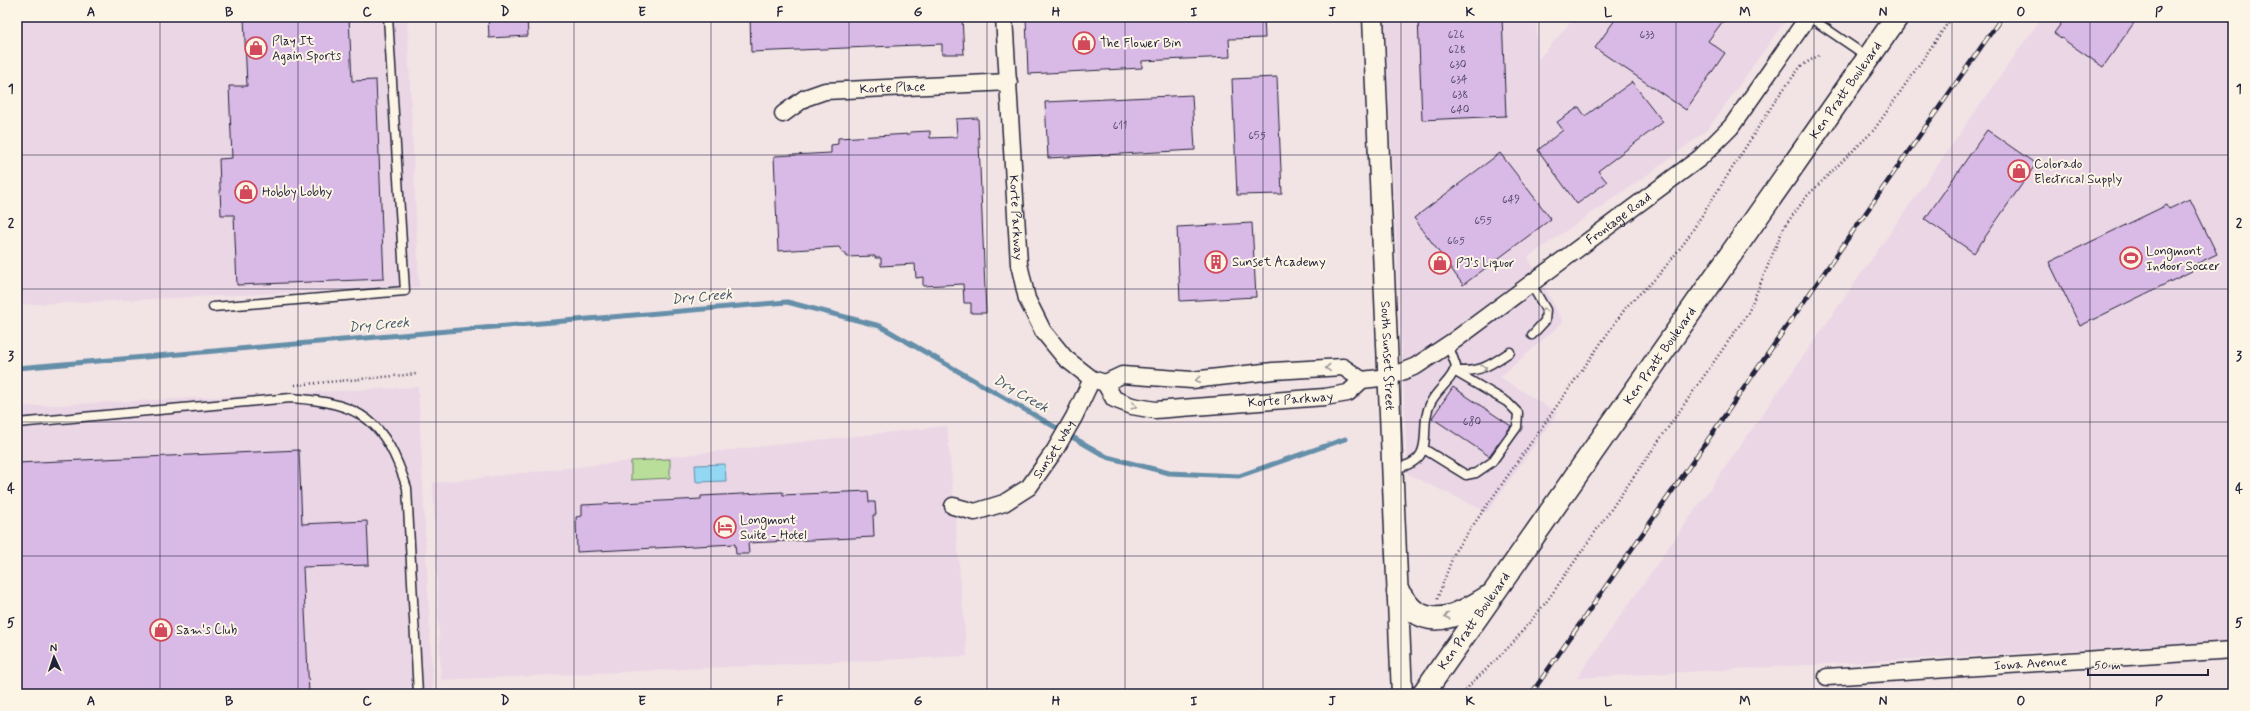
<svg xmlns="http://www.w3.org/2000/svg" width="2250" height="711" viewBox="0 0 2250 711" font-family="Mynerve,sans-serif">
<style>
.built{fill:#ead6e5}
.green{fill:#b8de99;stroke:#6d806a}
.water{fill:#92d7f3;stroke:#658fa9}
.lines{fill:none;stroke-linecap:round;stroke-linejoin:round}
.stream{stroke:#658fa9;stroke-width:5}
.building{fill:#d9b9e5;stroke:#22223b}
.service-casing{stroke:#22223b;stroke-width:11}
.minor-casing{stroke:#22223b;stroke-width:19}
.tertiary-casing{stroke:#22223b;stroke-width:23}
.trunk-casing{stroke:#22223b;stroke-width:25}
.path{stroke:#22223b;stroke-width:2.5;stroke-dasharray:1 3;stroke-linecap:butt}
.service{stroke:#fcf5e5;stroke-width:8}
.minor{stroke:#fcf5e5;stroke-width:16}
.tertiary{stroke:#fcf5e5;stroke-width:20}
.trunk{stroke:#fcf5e5;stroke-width:22}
.rail-casing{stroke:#22223b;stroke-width:4.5}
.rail{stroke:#fcf5e5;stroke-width:3;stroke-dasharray:9;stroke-linecap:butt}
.oneway{stroke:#9a9698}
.grid{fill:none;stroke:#22223b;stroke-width:1;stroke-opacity:0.55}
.labels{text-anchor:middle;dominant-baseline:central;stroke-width:4;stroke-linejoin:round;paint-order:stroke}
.number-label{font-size:11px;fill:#504866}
.poi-label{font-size:13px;fill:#22223b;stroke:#fcf5e5;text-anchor:start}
.street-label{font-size:13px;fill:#22223b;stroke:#fcf5e5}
.water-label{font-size:14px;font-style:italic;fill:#445872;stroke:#fcf5e5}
.neatline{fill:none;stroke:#22223b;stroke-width:1.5}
.grid-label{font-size:13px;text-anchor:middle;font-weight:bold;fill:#22223b}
</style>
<rect width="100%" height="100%" fill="#f2e3e5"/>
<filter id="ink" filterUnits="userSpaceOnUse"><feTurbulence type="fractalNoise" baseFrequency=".025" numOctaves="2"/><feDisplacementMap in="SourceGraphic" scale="8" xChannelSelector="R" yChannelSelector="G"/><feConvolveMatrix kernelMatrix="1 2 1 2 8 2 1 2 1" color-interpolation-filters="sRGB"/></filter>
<g filter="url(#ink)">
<g class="built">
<polygon points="17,17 407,17 419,287 17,305"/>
<polygon points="1385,17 1536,17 1538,60 1575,17 1788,17 1707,130 1650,173 1528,257 1563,322 1500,377 1557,413 1487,512 1408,474"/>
<polygon points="2042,17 2233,17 2233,641 1577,678"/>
<polygon points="418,387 433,694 17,694 17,407"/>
<polygon points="947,426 967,656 441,680 433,483"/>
</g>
<polygon class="green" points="670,459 670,478 631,480 631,461"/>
<polygon class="water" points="725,464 726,481 696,482 695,465"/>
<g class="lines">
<polyline class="stream" points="17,368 787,302 880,326 1107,457 1169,473 1239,476 1345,439"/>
</g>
<g class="building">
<polygon points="244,17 349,17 352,81 376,80 384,279 237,285 234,215 221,215 219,159 232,158 229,86 247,86"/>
<polygon points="488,17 527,17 528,36 489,38"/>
<polygon points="750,17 962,17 964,54 942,54 942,44 751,52"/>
<polygon points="1026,17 1140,17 1140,19 1264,17 1265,38 1229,39 1230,57 1142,61 1142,68 1028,74"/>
<polygon points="1418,17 1502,17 1506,116 1422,120"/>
<polygon points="1617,17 1726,17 1708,41 1725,53 1686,110 1595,48"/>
<polygon points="2066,17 2138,17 2103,67 2054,33"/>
<polygon points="1277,77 1282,194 1237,195 1232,79"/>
<polygon points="1632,82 1663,122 1598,171 1607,182 1577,204 1538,150 1563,130 1557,122 1579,107 1585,116"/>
<polygon points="1192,95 1195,150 1048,158 1045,102"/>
<polygon points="978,118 986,313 971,313 971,303 964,303 963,284 923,286 923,277 916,278 915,264 881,266 881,258 875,258 875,256 846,257 846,253 843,253 839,247 778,251 774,156 831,153 831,145 838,144 838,138 910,134 910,132 930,131 930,138 957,137 956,119"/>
<polygon points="1987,130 2036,164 1974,253 1925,219"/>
<polygon points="1500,153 1551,219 1463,285 1414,218"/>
<polygon points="2190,199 2217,254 2196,264 2198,268 2080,326 2049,262 2167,205 2169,209"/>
<polygon points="1252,223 1256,297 1180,301 1177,227"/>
<polygon points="1453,387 1511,426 1489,456 1432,418"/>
<polygon points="299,450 302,524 367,521 369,565 303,567 309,694 17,694 17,510 19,510 17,463"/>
<polygon points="868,491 869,502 875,502 876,515 873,515 874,537 748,543 749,554 736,554 735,544 577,552 576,517 582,516 582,505 701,499 701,496 783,492 783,495"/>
</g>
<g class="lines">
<g class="service-casing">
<g id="service">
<polyline points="1809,17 1868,57"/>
<polyline points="1531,284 1546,310 1545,321 1532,335"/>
<polyline points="213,307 405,291 388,17"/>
<path d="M1455,371C1481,372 1489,366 1510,352"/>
<path d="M17,423L291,398C362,403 385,420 407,488L418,694"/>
<polyline points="1424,449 1466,475 1476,473 1492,462 1517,427 1518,413 1507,402 1454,371"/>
<path d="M1393,469C1441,460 1416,431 1431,402C1438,388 1452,381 1456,366L1448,344"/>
</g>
</g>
<g class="minor-casing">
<g id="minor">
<path id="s1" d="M1004,17L1019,264L1027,299L1043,331L1065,358L1092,379L1105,383L1122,375L1192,380L1273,371L1343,367L1362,380"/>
<path id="s2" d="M783,114L805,98L825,91L1009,82"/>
<path id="s3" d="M1105,383L1114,399L1132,406L1155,410L1325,397L1348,393L1362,380L1389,377L1416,366L1455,340L1700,158L1731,127L1808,17"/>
<path id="s4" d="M953,506L975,512L1004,503L1029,487L1055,450L1074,417L1092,379"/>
<path id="s5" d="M1827,677L2233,650"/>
</g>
</g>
<g class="tertiary-casing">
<g id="tertiary">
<path id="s6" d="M1373,17L1402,694"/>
</g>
</g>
<g class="trunk-casing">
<g id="trunk">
<path d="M1398,592C1403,598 1408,607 1414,611C1438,629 1467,610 1488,597"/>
<path id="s7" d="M1423,694L1897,17"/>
</g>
</g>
<g class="path">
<polyline points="295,385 416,374"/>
<polyline points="1437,599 1455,551 1627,306 1658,276 1685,242 1777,98 1801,66 1821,54"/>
<polyline points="1370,694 1373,692"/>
<polyline points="1464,694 1469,686 1512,644 1547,601 1748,313 1784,227 1807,196 1874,130 1952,17"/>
</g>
<use href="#service" class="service"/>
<use href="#minor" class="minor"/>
<use href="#tertiary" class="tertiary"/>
<use href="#trunk" class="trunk"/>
<g class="rail-casing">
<polyline id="rail" points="1531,694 2002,17"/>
</g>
<use href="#rail" class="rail"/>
</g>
<defs><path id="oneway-chevron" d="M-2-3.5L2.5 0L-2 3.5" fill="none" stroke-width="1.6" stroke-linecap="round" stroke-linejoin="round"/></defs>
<g class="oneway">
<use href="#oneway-chevron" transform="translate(1544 310) rotate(-100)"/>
<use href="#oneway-chevron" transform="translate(1328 368) rotate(176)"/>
<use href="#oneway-chevron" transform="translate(1484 368) rotate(-22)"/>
<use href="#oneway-chevron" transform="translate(1198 380) rotate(174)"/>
<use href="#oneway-chevron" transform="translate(1134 406) rotate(14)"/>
<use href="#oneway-chevron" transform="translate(1447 616) rotate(169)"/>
</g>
</g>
<path class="grid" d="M160,17V694M298,17V694M436,17V694M574,17V694M711,17V694M849,17V694M987,17V694M1125,17V694M1263,17V694M1401,17V694M1539,17V694M1676,17V694M1814,17V694M1952,17V694M2090,17V694M17,155H2233M17,289H2233M17,422H2233M17,556H2233"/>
<defs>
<g id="shop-ring" transform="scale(1.15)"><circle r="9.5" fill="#fcf5e5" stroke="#d1495b" stroke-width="1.5"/><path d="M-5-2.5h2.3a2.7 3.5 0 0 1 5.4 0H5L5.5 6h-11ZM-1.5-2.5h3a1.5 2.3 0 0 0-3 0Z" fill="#d1495b"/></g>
<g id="stadium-ring" transform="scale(1.15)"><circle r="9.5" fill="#fcf5e5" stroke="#d1495b" stroke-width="1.5"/><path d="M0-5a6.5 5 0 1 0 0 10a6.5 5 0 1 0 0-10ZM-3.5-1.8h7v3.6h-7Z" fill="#d1495b"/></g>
<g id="building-ring" transform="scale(1.15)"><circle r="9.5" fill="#fcf5e5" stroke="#d1495b" stroke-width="1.5"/><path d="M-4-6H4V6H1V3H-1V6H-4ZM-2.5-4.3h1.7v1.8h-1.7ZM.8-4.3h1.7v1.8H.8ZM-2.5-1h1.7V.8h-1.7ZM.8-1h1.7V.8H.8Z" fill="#d1495b"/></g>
<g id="hotel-ring" transform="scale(1.15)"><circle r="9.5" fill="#fcf5e5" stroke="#d1495b" stroke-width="1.5"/><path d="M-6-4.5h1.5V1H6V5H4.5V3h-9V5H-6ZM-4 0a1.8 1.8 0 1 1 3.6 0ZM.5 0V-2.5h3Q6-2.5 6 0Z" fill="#d1495b"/></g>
</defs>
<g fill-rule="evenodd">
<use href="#shop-ring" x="1084" y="43"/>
<use href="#shop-ring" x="256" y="48"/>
<use href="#shop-ring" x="2019" y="171"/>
<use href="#shop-ring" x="246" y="192"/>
<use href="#stadium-ring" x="2131" y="258"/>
<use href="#building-ring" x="1216" y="262"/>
<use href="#shop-ring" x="1440" y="263"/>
<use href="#hotel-ring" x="725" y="527"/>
<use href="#shop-ring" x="161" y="630"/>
</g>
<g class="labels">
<g class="number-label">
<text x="1456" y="35">626</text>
<text x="1647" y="35">633</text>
<text x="1457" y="50">628</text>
<text x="1458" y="65">630</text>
<text x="1459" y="80">634</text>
<text x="1460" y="95">638</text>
<text x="1460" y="110">640</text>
<text x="1120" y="126">611</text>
<text x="1257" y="136">655</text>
<text x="1511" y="200">649</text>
<text x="1483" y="221">655</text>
<text x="1456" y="241">665</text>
<text x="1472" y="422">680</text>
</g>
<g class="poi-label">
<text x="272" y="41">Play It<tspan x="272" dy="15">Again Sports</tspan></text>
<text x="1100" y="43">The Flower Bin</text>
<text x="2034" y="164">Colorado<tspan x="2034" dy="15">Electrical Supply</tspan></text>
<text x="262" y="192">Hobby Lobby</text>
<text x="2146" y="251">Longmont<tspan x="2146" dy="15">Indoor Soccer</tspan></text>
<text x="1232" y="262">Sunset Academy</text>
<text x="1456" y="263">PJ's Liquor</text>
<text x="740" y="520">Longmont<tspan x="740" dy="15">Suite - Hotel</tspan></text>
<text x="176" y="630">Sam's Club</text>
</g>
<g class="street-label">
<text stroke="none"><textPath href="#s2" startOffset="116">Korte Place</textPath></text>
<text stroke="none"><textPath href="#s7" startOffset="737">Ken Pratt Boulevard</textPath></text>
<text stroke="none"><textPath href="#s1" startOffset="201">Korte Parkway</textPath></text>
<text stroke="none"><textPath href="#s3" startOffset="581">Frontage Road</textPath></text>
<text stroke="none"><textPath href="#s7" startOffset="413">Ken Pratt Boulevard</textPath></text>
<text stroke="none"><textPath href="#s6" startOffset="339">South Sunset Street</textPath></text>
<text stroke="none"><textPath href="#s3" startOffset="197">Korte Parkway</textPath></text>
<text stroke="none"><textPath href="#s4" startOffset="128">Sunset Way</textPath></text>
<text stroke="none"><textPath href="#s7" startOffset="89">Ken Pratt Boulevard</textPath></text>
<text stroke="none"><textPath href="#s5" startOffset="204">Iowa Avenue</textPath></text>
</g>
<g class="water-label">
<text transform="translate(702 297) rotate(-5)">Dry Creek</text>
<text transform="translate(379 325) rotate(-5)">Dry Creek</text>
<text transform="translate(1021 394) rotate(30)">Dry Creek</text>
</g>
</g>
<rect width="2250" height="711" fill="none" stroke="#fcf5e5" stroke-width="44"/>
<g transform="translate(54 657) rotate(357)" stroke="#fcf5e5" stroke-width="3" paint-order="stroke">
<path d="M0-3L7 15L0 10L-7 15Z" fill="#22223b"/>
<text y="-6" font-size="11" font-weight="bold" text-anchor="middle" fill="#22223b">N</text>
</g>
<path d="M2088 669v6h120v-6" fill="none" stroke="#22223b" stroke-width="2"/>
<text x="2094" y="669" font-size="12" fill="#22223b" stroke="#fcf5e5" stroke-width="3" paint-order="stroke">50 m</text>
<rect x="22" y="22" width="2206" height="667" class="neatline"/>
<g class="grid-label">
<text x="91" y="16">A</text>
<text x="229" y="16">B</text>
<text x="367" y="16">C</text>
<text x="505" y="16">D</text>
<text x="642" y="16">E</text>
<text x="780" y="16">F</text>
<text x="918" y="16">G</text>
<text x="1056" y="16">H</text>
<text x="1194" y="16">I</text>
<text x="1332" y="16">J</text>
<text x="1470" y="16">K</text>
<text x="1608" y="16">L</text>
<text x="1745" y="16">M</text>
<text x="1883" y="16">N</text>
<text x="2021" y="16">O</text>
<text x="2159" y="16">P</text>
<text x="11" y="93">1</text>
<text x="2239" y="93">1</text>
<text x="11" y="227">2</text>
<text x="2239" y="227">2</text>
<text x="11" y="360">3</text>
<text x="2239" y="360">3</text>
<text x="11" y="493">4</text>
<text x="2239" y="493">4</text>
<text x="11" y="627">5</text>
<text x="2239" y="627">5</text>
<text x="91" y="705">A</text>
<text x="229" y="705">B</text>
<text x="367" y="705">C</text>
<text x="505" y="705">D</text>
<text x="642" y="705">E</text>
<text x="780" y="705">F</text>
<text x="918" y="705">G</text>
<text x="1056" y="705">H</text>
<text x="1194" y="705">I</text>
<text x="1332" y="705">J</text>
<text x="1470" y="705">K</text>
<text x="1608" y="705">L</text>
<text x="1745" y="705">M</text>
<text x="1883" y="705">N</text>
<text x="2021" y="705">O</text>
<text x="2159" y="705">P</text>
</g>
</svg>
